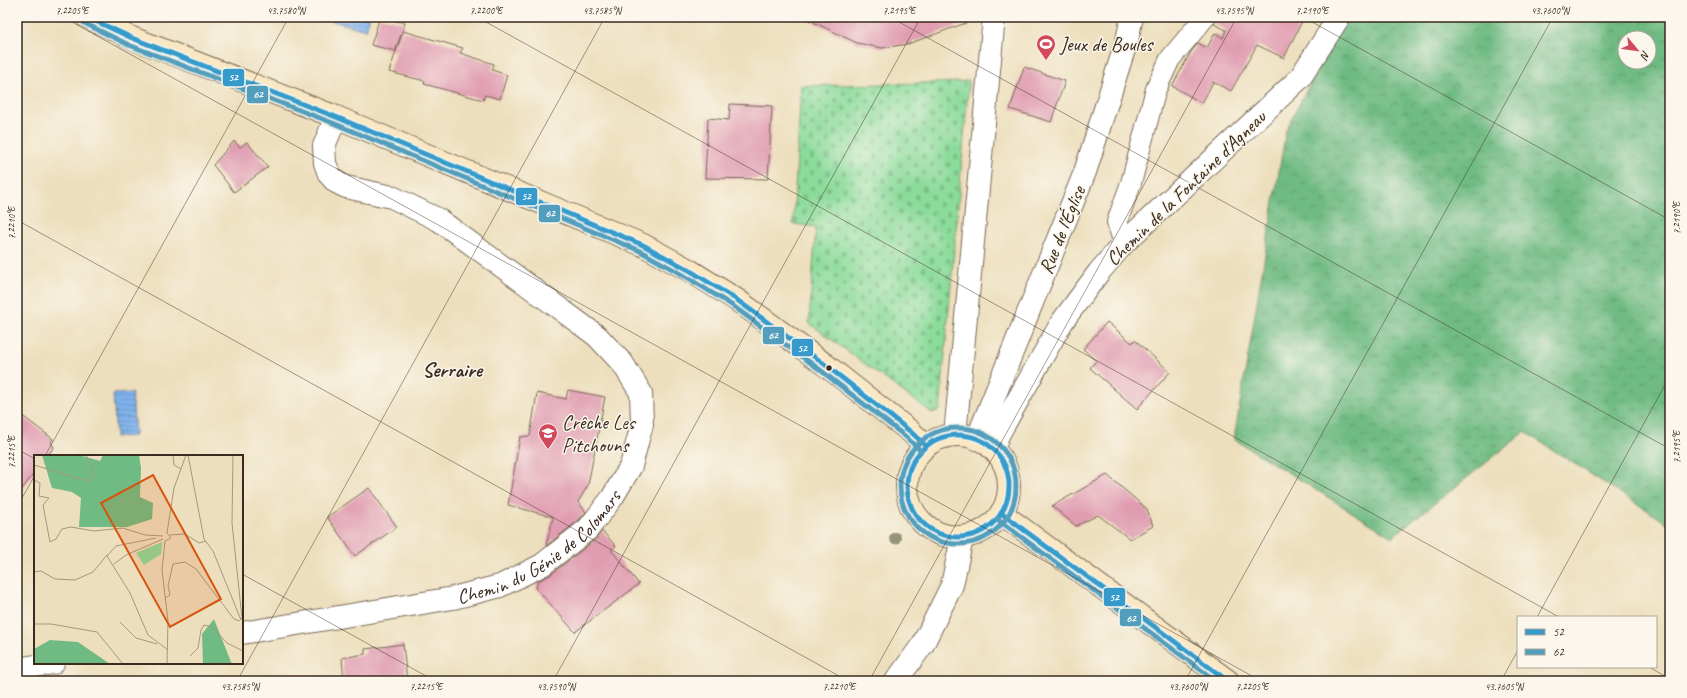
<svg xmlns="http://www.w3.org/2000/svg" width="1687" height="698" viewBox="0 0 1687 698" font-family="Caveat,sans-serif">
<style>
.forest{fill:url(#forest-crowns);stroke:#567250;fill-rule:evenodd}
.cemetery{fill:url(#cemetery-stones);stroke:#63825c}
.water{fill:url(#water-rules);stroke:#5d6e85}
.building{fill:#e09cb1}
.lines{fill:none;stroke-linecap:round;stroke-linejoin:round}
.lane-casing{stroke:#796956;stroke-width:22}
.street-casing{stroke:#796956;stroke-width:24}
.secondary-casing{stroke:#796956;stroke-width:24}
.lane{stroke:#fff;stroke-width:20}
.street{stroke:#fff;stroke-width:22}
.secondary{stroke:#fae7c3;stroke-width:22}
.bus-1-casing{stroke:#fbf7ec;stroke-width:8}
.bus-2-casing{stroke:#fbf7ec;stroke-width:8}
.bus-1{stroke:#369bcc;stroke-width:5}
.bus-2{stroke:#539ebd;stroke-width:5}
.tree{fill:#969477}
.ticks{fill:none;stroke:#3b2a1e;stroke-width:1;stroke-opacity:0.45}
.bus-dot{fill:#3b2a1e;stroke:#fbf7ec;stroke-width:1.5}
.labels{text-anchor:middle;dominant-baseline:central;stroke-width:3;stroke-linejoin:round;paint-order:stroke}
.poi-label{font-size:20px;fill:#3b2a1e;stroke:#fbf7ec;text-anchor:start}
.street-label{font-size:20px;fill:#3b2a1e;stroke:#fbf7ec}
.neighbourhood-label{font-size:21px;font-weight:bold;fill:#3b2a1e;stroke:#fbf7ec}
.inset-road{fill:none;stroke:#a6977d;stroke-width:1}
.view{fill:#d7540e;fill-opacity:0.15;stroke:#d7540e;stroke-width:2}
.inset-edge{fill:none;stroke:#3b2a1e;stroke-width:2}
.line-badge{stroke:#fbf7ec;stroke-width:1.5}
.badge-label{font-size:11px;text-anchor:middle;font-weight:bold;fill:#fff}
.neatline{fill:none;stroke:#3b2a1e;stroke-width:1.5}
.ticks-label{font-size:10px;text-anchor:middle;fill:#3b2a1e}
</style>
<defs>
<pattern id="forest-crowns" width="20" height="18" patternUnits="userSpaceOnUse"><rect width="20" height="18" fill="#70bb83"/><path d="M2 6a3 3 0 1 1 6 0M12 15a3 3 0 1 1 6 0" fill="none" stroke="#5d986b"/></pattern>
<pattern id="cemetery-stones" width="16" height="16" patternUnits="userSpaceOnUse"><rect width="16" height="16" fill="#8bdb9b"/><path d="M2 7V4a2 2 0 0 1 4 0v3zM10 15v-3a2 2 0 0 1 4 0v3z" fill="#79bc85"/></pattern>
<pattern id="water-rules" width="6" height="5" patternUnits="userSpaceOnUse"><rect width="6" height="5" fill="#7fb2ec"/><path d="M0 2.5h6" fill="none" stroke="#6991bf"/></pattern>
</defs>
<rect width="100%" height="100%" fill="#fbf7ec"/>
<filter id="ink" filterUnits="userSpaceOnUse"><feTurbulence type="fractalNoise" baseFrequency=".025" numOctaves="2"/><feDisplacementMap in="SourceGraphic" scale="8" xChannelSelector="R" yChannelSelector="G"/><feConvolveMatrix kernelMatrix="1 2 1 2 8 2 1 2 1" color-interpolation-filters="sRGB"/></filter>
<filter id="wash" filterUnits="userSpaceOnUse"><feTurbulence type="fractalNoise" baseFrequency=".012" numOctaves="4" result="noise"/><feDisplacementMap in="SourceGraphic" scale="16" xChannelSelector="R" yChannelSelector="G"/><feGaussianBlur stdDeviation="0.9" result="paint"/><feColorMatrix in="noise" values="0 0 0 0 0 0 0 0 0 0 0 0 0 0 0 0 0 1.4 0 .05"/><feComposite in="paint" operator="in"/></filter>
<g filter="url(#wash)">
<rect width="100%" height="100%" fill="#eddfbd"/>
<path class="forest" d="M1344,17H1670V525L1525,432L1392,537L1234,439L1286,130ZM1625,38H1649V62H1625Z"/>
<polygon class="cemetery" points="969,80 940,410 932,413 809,323 816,227 793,224 801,86 960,82"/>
<g class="water">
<polygon points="324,17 370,17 366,30 324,19"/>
<polygon points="132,393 135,436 116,437 113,394"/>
</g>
<g id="blocks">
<g class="building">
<polygon points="380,17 405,23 395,51 371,45"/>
<polygon points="803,17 974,17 974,20 908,44 882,48 857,43"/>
<polygon points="1216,17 1304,17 1284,58 1257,45 1231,91 1213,82 1202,103 1172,86 1191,52 1198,43 1207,48 1215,33 1223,38 1226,30 1214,24"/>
<polygon points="403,31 463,48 460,53 494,64 492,70 507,75 500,99 485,95 483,100 424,84 425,81 389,72"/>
<polygon points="1024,67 1065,81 1051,122 1010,109"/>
<polygon points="730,104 772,106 768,179 705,178 708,118 729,120"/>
<polygon points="234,141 240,147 247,142 268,167 234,192 213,165"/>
<polygon points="1107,322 1132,343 1135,340 1170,372 1137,409 1090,368 1096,361 1083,349"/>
<polygon points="568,390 605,397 588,485 578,502 586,512 579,520 546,546 553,517 508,505 520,437 530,436 537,393 566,399"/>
<polygon points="17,412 53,439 51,443 54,447 47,456 35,456 35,472 17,496"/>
<polygon points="1107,475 1147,509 1153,526 1130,539 1098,515 1076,526 1052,506"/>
<polygon points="369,488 397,527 355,556 327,517"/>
<polygon points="602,531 616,546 611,550 639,584 575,632 536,588 538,581 550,575 596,539"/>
<polygon points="403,644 407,681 344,681 342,658 365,654 365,649"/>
</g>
</g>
</g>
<g filter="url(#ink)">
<use href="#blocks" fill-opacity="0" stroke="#796956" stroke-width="1"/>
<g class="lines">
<g class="lane-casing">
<polyline id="lane" points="1124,243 1117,222 1131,183 1156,89 1170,59 1205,17"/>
</g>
<g class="street-casing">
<g id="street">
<polyline points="955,435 994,17"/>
<polyline points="977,439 1085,172 1127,40 1132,17"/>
<polyline points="993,449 998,435 1062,322 1099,272 1124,243 1300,78 1339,17"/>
<path id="s1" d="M242,633L453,598L500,586L542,565L588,529L612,498L631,466L642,424L641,393L623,364L597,336L439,220L392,197L346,187L336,182L329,174L325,163L324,146L336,117"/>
<polyline points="17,669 53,663"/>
<polyline points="896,681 923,644 952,585 962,538"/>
</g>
</g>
<g class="secondary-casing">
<g id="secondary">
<polyline points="87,17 132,38 336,117 643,245 689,270 737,300 823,363 911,432 926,446"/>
<circle cx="958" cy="486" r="51"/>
<polyline points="1001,513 1228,681"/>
</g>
</g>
<use href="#lane" class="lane"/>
<use href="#street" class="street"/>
<use href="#secondary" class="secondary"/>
<g class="bus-1-casing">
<g id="bus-1">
<polyline points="87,17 132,38 336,117 643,245 689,270 737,300 823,363 911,432 926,446"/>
<circle cx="958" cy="486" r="51"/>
<polyline points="1001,513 1228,681"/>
</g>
</g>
<g class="bus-2-casing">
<g id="bus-2">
<polyline points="84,23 129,45 333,123 640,251 685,276 733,306 819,369 906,437 921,451"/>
<circle cx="958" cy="486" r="58"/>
<polyline points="997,519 1216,681"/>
</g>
</g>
<use href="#bus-1" class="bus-1"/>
<use href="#bus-2" class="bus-2"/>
</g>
<circle class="tree" cx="895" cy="538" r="6"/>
</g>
<path class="ticks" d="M63,17L1261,681M477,17L1559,617M890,17L1670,449M1303,17L1670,220M17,220L848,681M17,449L35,459M45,456L289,17M17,507L35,475M242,574L435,681M1537,617L1670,376M1649,667L1670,679M17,679L21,681M237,681L605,17M553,681L921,17M869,681L1237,17M1185,681L1553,17M1501,681L1518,650"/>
<defs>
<g id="stadium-pin" transform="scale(1)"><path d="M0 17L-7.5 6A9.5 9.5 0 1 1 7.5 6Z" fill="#d1495b" stroke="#fbf7ec"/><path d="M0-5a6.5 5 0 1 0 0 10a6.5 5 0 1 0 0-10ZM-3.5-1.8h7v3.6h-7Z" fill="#fff"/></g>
<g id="school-pin" transform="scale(1)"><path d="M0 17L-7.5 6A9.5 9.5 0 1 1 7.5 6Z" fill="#d1495b" stroke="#fbf7ec"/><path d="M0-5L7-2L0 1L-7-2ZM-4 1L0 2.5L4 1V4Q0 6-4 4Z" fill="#fff"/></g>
</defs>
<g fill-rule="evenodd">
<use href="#stadium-pin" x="1046" y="44"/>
<use href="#school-pin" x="548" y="433"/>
</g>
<circle class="bus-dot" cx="829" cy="368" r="3.5"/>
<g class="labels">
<g class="poi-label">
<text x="1060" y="44">Jeux de Boules</text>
<text x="562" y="422">Crêche Les<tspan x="562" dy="23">Pitchouns</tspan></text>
</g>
<g class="street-label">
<text transform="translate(1186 188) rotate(-44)">Chemin de la Fontaine d'Agneau</text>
<text transform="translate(1062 230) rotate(-68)">Rue de l'Église</text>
<text stroke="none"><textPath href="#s1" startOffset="316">Chemin du Génie de Colomars</textPath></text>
</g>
<g class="neighbourhood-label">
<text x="452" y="370">Serraire</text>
</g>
</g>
<g transform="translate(34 455)">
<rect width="209" height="209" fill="#eddfbd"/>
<path d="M8,0H45L66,6L69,0H105L107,13L106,42L119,48L118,64L93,72H45L47,43L38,37L18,33ZM180,164L197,207L198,209H169L168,179ZM16,185L44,187L76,209H0V194Z" fill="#70bb83"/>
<path d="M128,87L127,99L110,110L102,98Z" fill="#8bdb9b"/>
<path class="inset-road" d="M139,0L140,10L147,14M154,0L170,84L179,96L207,165M0,10L53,26L59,22L60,16L52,0M0,25L6,28L5,41L15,43L9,50L16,87L22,84L28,74L37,72L60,76L89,73L111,80L129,81M133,78L140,33L152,0M136,80L151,79L165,88L172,86M122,83L82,91L73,101L96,138L114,180L134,195M131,86L128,115L134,166L133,209M131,86L137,83L133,78M80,109L92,100L129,84M0,117L7,116L21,124L41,125L59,117L73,100M131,143L136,140L134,131L139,109L151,107L162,114L200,164L205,166L208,163L198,68L199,0M86,167L102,183L123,189M0,169H17L63,177L89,209M156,201L164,193L167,175L170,170L178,172L193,188L209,196"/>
<path class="view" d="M119,20L187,144L136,172L67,48Z"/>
<rect width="209" height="209" class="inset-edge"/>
</g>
<g class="line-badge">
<rect x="222" y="68" width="23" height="19" rx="4" fill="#369bcc"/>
<rect x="246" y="85" width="23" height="19" rx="4" fill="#539ebd"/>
<rect x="515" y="187" width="23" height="19" rx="4" fill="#369bcc"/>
<rect x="538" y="204" width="23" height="19" rx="4" fill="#539ebd"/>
<rect x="762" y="326" width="23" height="19" rx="4" fill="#539ebd"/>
<rect x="791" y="338" width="23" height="19" rx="4" fill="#369bcc"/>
<rect x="1103" y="587" width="23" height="20" rx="4" fill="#369bcc"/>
<rect x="1119" y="608" width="23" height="19" rx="4" fill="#539ebd"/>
</g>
<g class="badge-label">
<text x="233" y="81">52</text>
<text x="258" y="98">62</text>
<text x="526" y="200">52</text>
<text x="550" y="217">62</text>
<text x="773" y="339">62</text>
<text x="802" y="352">52</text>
<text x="1114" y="601">52</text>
<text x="1131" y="622">62</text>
</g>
<rect width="1687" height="698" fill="none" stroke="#fbf7ec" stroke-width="44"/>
<rect x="1517" y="616" width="140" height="52" fill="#fbf7ec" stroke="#aea59a"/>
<rect x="1525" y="629" width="20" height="6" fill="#369bcc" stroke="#aea59a"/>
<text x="1553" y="636" font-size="12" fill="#3b2a1e">52</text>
<rect x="1525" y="649" width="20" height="6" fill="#539ebd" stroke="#aea59a"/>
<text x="1553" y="656" font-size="12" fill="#3b2a1e">62</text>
<g transform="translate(1637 50) rotate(119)"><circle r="19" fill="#fbf7ec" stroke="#aea59a"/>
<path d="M0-3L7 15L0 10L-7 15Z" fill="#d1495b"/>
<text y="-6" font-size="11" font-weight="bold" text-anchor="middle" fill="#3b2a1e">N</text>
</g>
<rect x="22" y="22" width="1643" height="654" class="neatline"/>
<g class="ticks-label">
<text x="72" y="14">7.2205°E</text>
<text x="286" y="14">43.7580°N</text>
<text x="486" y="14">7.2200°E</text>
<text x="602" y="14">43.7585°N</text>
<text x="899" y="14">7.2195°E</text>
<text x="1234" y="14">43.7595°N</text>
<text x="1312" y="14">7.2190°E</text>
<text x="1550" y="14">43.7600°N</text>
<text transform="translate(1676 218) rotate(-90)" y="4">7.2190°E</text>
<text transform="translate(11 223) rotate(-90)" y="4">7.2210°E</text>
<text transform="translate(1676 447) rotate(-90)" y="4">7.2195°E</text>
<text transform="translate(11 452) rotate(-90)" y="4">7.2215°E</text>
<text x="240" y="690">43.7585°N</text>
<text x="426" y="690">7.2215°E</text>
<text x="556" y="690">43.7590°N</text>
<text x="839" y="690">7.2210°E</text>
<text x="1188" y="690">43.7600°N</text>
<text x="1252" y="690">7.2205°E</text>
<text x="1504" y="690">43.7605°N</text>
</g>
</svg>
